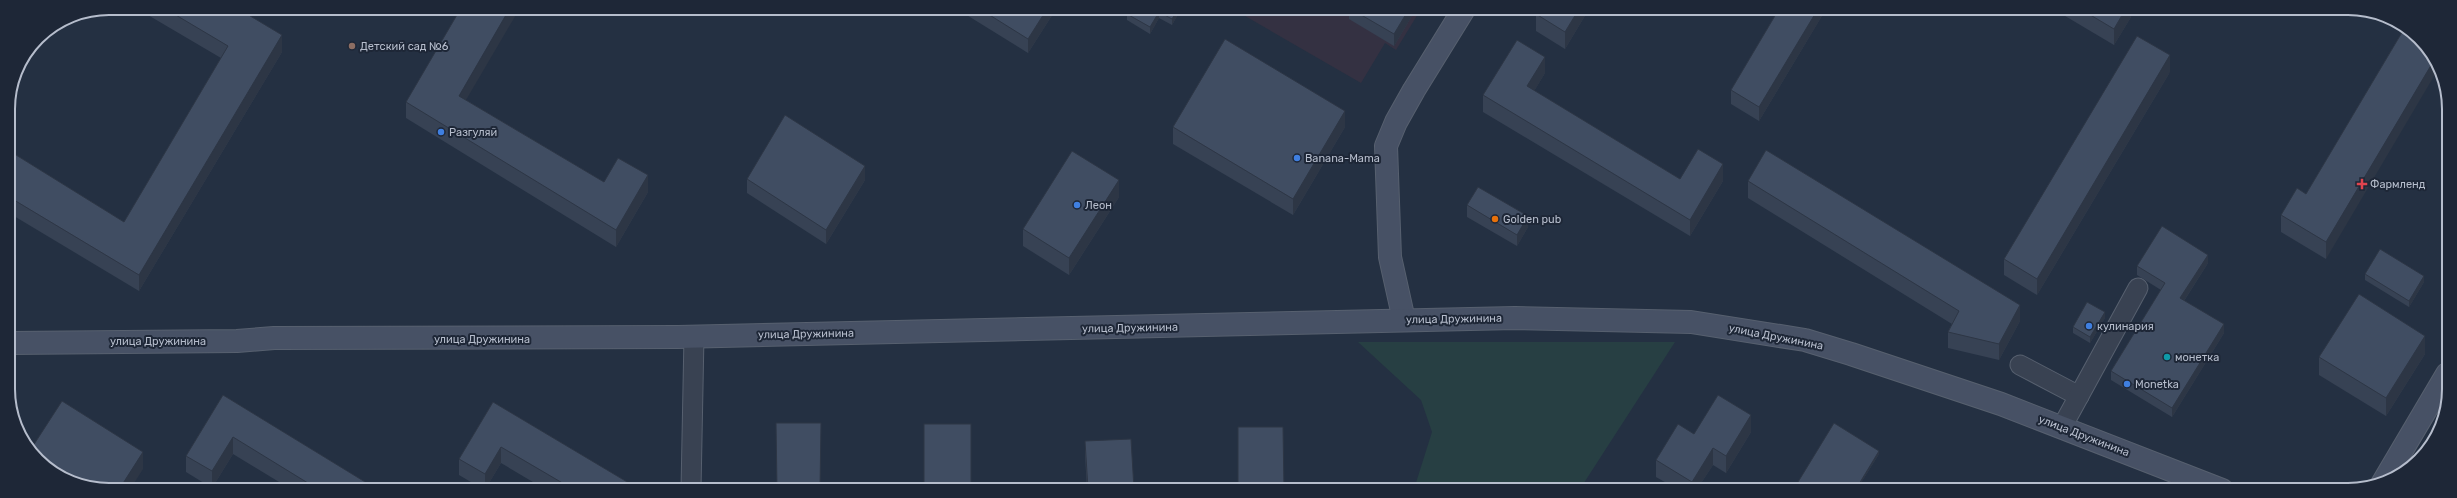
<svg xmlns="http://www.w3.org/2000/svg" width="2457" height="498" viewBox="0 0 2457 498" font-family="Rubik,sans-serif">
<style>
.medical{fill:#343142}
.green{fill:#273f43}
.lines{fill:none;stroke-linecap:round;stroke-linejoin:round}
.street-casing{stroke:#57606f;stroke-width:21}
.secondary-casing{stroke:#57606f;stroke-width:24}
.street{stroke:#394252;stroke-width:19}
.secondary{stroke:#475165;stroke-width:22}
.wall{fill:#374254}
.shaded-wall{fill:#2d3645}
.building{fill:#404d62;stroke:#2d3645}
.education-dot{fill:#8d6e63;stroke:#1e2737;stroke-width:1.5}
.shop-dot{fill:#3f7fe0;stroke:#1e2737;stroke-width:1.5}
.health-dot{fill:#e0444e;stroke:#1e2737;stroke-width:1.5}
.food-dot{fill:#e8710a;stroke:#1e2737;stroke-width:1.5}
.culture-dot{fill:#0f9aa8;stroke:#1e2737;stroke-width:1.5}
.labels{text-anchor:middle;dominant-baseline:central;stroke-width:4;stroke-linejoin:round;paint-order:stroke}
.poi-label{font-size:11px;fill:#b6bdcc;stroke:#1e2737;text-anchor:start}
.street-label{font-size:11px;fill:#b6bdcc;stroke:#1e2737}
.rim{fill:none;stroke:#b6bdcc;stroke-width:2}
</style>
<rect width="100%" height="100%" fill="#243042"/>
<polygon class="medical" points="1233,9 1421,9 1396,50 1385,43 1361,83"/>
<polygon class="green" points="1358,342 1675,342 1580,489 1414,489 1432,432 1421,400"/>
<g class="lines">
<g class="street-casing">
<g id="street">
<polyline points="2020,365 2079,396"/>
<polyline points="2062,427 2138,288"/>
<polyline points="691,489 694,336"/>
</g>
</g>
<g class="secondary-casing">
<g id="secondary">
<polyline points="1404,320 1390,257 1386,146 1396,122 1414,90 1464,9"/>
<polyline points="10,343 237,341 274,338 678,337 1515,318 1691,322 1805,340 1851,354 2001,404 2222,490"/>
<polyline points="2382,484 2447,374"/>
</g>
</g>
<use href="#street" class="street"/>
<use href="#secondary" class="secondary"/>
</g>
<g class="wall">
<polygon points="136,8 237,8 282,52 139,291 9,213 8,150 124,222 221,58"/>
<polygon points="957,9 1056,9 1028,53"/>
<polygon points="1129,9 1181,9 1172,25 1159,18 1150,34 1127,20 1127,14"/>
<polygon points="1349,9 1416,9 1394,46 1349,19"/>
<polygon points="1589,9 1565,49 1536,31 1536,14"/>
<polygon points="1779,9 1826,9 1759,121 1731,104 1731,90"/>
<polygon points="2055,10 2131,10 2131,17 2114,45"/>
<polygon points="2404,29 2326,259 2281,232 2281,215 2306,194"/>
<polygon points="2170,72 2037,295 2004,275 2004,259"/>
<polygon points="1545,73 1534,91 1680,179 1723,181 1690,236 1483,112 1483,95"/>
<polygon points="466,100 604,182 648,192 616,247 406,118 406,102"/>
<polygon points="1173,127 1345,127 1293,215 1173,144"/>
<polygon points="747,179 865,180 826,244 747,193"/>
<polygon points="1748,181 2020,321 1999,360 1948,348 1948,332 1952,324 1748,198"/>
<polygon points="1119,197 1069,275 1023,246 1023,229"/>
<polygon points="1467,205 1528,227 1517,246 1467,217"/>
<polygon points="2208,263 2184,301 2224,333 2172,417 2111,380 2111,371 2161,290 2137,275 2137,266"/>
<polygon points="2365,274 2424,282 2409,307 2365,280"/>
<polygon points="2105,318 2090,343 2073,333 2073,327"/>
<polygon points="2425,354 2386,416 2319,375 2319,357"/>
<polygon points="223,395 375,488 289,488 233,454 212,488 186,472 186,456"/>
<polygon points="493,402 639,489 543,488 501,463 486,488 481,488 459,475 459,459"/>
<polygon points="1751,432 1726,473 1713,465 1697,489 1677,489 1656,477 1656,460 1694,434"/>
<polygon points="1085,441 1134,489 1087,489 1085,456"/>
<polygon points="1879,454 1857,489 1805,489 1798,485 1798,482"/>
</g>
<g class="shaded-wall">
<polygon points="510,8 520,8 459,112 459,96"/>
<polygon points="1047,9 1056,9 1028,53 1028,39"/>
<polygon points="1178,9 1181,9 1172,25 1172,19"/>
<polygon points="1409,9 1416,9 1394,46 1394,34"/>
<polygon points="1579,9 1589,9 1565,49 1565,32"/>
<polygon points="1818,9 1826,9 1759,121 1759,107"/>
<polygon points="2125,10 2131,10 2131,17 2114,45 2114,29"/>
<polygon points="1159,12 1159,18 1150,34 1150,27"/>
<polygon points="282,35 282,52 139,291 139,275"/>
<polygon points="2170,55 2170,72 2037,295 2037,279"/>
<polygon points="1545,57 1545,73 1527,103 1527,86"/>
<polygon points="2433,62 2437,71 2326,259 2326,242"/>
<polygon points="1345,111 1345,127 1293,215 1293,199"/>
<polygon points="1723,164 1723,181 1690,236 1690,220"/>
<polygon points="865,166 865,180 826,244 826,230"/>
<polygon points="648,175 648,192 616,247 616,230"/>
<polygon points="1119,180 1119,197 1069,275 1069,258"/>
<polygon points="1528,216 1528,227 1517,246 1517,235"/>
<polygon points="2208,255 2208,263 2180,307 2180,298"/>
<polygon points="2424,276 2424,282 2409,307 2409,301"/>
<polygon points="2020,305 2020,321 1999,360 1999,344"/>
<polygon points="2105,312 2105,318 2090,343 2090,337"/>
<polygon points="2224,324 2224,333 2172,417 2172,408"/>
<polygon points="2425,336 2425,354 2386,416 2386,398"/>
<polygon points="1751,415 1751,432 1726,473 1726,456"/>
<polygon points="233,437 233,454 212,488 212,471"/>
<polygon points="501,447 501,463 486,488 485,488 485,474"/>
<polygon points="1713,448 1713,465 1697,489 1692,489 1692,482"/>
<polygon points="1879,451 1879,454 1857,489 1856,489"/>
<polygon points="143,452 143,469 131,488 120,488"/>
</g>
<g class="building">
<polygon points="164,8 237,8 282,35 139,275 9,197 8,150 124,222 228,46"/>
<polygon points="461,8 510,8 459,96 604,182 618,158 648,175 616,230 406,102"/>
<polygon points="980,9 1047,9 1028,39"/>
<polygon points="1129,9 1178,9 1172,19 1159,12 1150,27 1127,14"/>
<polygon points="1351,9 1409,9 1394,34"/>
<polygon points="1539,9 1579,9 1565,32 1536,14"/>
<polygon points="1779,9 1818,9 1759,107 1731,90"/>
<polygon points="2082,10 2125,10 2114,29"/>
<polygon points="2404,29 2420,38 2433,62 2326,242 2281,215 2297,188 2306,194"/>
<polygon points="2137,36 2170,55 2037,279 2004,259"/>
<polygon points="1225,39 1345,111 1293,199 1173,127"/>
<polygon points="1517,40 1545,57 1527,86 1680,179 1698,149 1723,164 1690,220 1483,95"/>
<polygon points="785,115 865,166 826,230 747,179"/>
<polygon points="1766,150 2020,305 1999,344 1948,332 1959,311 1748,181"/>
<polygon points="1072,151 1119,180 1069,258 1023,229"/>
<polygon points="1478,187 1528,216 1517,235 1467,205"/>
<polygon points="2162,226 2208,255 2180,298 2224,324 2172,408 2111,371 2165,283 2137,266"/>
<polygon points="2380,249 2424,276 2409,301 2365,274"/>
<polygon points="2359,294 2425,336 2386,398 2319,357"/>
<polygon points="2087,302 2105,312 2090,337 2073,327"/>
<polygon points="223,395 375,488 316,488 233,437 212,471 186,456"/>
<polygon points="1718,395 1751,415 1726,456 1713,448 1692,482 1656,460 1678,424 1694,434"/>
<polygon points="62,401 143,452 120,488 89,488 38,461 31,449"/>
<polygon points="493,402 639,489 571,488 501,447 485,474 459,459"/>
<polygon points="776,423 821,423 820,489 777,489"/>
<polygon points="1834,423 1879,451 1856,489 1810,489 1798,482"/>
<rect x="924" y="424" width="47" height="65"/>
<polygon points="1238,427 1283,427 1284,489 1238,489"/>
<polygon points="1131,439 1134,489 1088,489 1085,441"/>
<polygon points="1938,483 1949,489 1934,489"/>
</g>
<circle class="education-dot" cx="352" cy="46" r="4"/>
<g class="shop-dot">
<circle cx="441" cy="132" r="4"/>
<circle cx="1297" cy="158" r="4"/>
<circle cx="1077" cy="205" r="4"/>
<circle cx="2089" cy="326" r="4"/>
<circle cx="2127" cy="384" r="4"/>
</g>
<path class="health-dot" d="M2360 178h4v4h4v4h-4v4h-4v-4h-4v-4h4z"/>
<circle class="food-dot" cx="1495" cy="219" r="4"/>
<circle class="culture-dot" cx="2167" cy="357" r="4"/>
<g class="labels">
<g class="poi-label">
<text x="360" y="46">Детский сад №6</text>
<text x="449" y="132">Разгуляй</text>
<text x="1305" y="158">Banana-Mama</text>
<text x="2370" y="184">Фармленд</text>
<text x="1085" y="205">Леон</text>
<text x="1503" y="219">Golden pub</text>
<text x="2097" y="326">кулинария</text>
<text x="2175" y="357">монетка</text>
<text x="2135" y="384">Monetka</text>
</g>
<g class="street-label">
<text transform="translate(1454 319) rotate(-1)">улица Дружинина</text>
<text transform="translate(1130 328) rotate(-1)">улица Дружинина</text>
<text transform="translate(806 334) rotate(-1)">улица Дружинина</text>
<text transform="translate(1776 337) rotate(11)">улица Дружинина</text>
<text x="482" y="339">улица Дружинина</text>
<text x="158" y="341">улица Дружинина</text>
<text transform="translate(2084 436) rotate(21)">улица Дружинина</text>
</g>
</g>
<path d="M0 0H2457V498H0ZM109 15H2348A94 94 0 0 1 2442 109V389A94 94 0 0 1 2348 483H109A94 94 0 0 1 15 389V109A94 94 0 0 1 109 15Z" fill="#1e2737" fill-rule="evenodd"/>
<path class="rim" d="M109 15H2348A94 94 0 0 1 2442 109V389A94 94 0 0 1 2348 483H109A94 94 0 0 1 15 389V109A94 94 0 0 1 109 15Z"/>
</svg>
